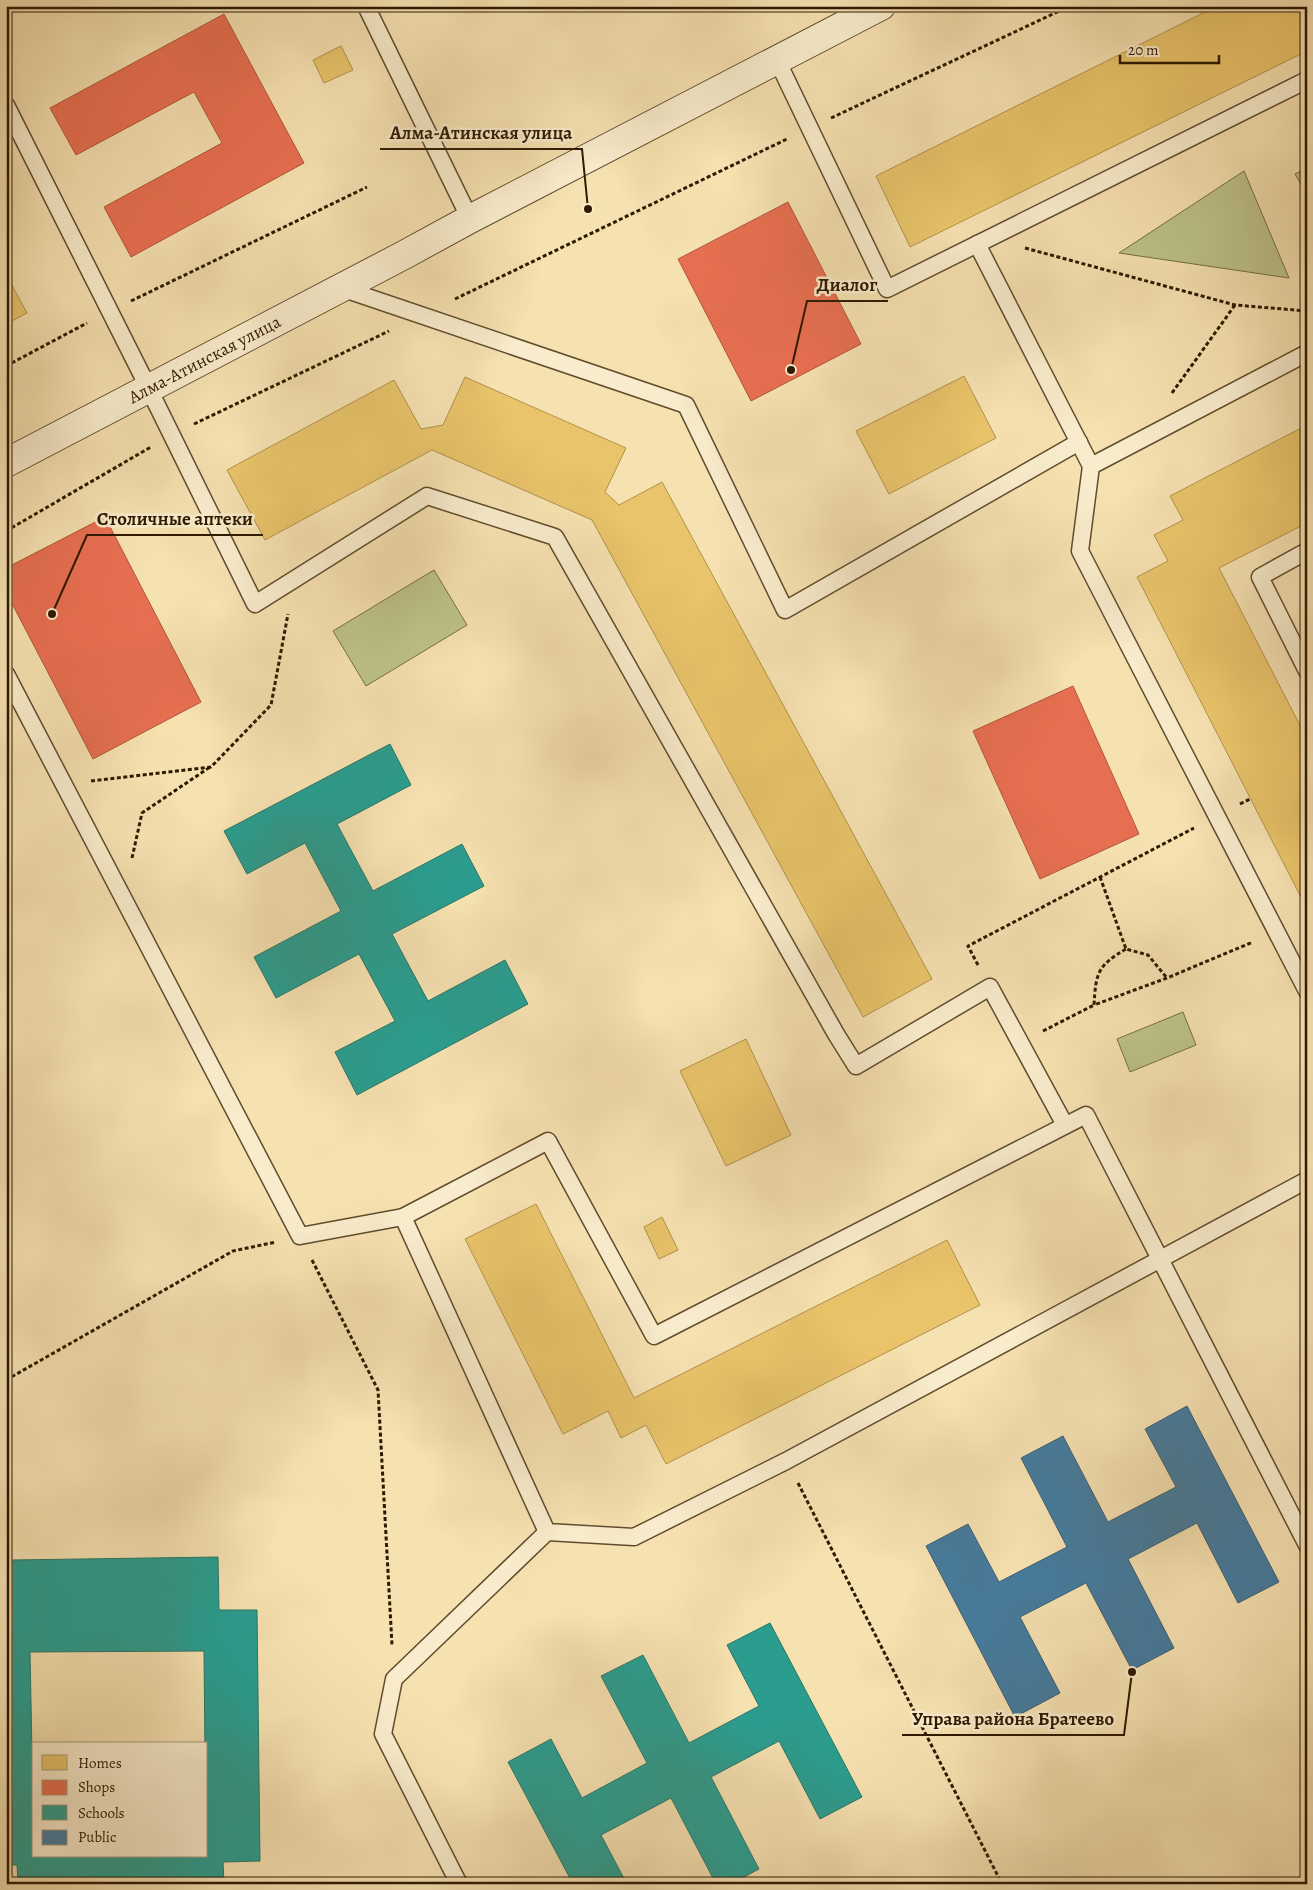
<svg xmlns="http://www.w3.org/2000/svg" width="1313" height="1890" viewBox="0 0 1313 1890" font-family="Alegreya,serif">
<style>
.green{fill:#bdc28b;stroke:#766e46}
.homes{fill:#e9c46a;stroke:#b1914a}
.shops{fill:#e76f51;stroke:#b05639}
.schools{fill:#2a9d8f;stroke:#2b7664;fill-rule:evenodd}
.public{fill:#457b9d;stroke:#3e5e6e}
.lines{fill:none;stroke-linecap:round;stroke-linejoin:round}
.service-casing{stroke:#604c2d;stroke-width:19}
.tertiary-casing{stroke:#604c2d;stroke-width:30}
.path{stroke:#2e1a01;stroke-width:3;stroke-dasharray:4 2.5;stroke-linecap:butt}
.service{stroke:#f9eccc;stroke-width:16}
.tertiary{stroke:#f9eccc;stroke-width:28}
.labels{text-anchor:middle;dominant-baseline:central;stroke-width:5;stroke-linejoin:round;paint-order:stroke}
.street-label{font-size:18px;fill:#2e1a01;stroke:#f9eccc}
.leader{fill:none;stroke:#2e1a01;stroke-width:2}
.callout-dot{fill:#2e1a01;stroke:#f9eccc;stroke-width:2}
.callout-label{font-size:19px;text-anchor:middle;font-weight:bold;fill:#2e1a01;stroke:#f9eccc;stroke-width:5;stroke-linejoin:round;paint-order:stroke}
</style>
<rect width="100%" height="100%" fill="#f6e1b1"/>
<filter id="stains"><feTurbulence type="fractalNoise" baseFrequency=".004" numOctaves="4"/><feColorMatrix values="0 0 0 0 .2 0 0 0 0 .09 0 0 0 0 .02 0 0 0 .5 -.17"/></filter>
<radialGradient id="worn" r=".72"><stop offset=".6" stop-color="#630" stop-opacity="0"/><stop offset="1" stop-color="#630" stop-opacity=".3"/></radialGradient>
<g class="green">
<polygon points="1307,168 1307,195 1295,174"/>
<polygon points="1244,171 1289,278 1119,253"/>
<polygon points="434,570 467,625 366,686 333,631"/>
<polygon points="1183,1012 1196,1045 1130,1072 1117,1039"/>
</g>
<g class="homes">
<polygon points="1217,6 1307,6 1307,51 910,247 876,176"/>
<polygon points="341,46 353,70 324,83 313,60"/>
<polygon points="6,274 27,313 6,324"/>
<polygon points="964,376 996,438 889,494 856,431"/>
<polygon points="465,377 626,448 605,492 619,505 662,482 932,979 863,1017 592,520 432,450 265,540 227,470 394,380 421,429 443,425"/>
<polygon points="1307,425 1307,523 1219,568 1307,739 1307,909 1137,577 1168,561 1154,535 1183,520 1170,496"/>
<polygon points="746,1039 791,1135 726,1166 680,1071"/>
<polygon points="536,1204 634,1398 947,1240 980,1305 666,1464 646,1425 621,1438 608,1411 563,1434 465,1239"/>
<polygon points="662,1217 678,1250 659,1259 644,1227"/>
</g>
<g class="shops">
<polygon points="224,14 304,163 131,257 104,207 222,143 194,92 76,155 50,108"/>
<polygon points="788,202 861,344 751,401 678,259"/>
<polygon points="105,517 201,702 93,759 6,592 6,568"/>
<polygon points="1073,686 1139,834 1040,879 973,731"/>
</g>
<g class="schools">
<polygon points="390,744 411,785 337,824 373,891 462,844 484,886 392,934 428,1001 505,960 528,1004 357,1095 335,1052 395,1021 359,954 276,998 254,957 341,911 305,843 247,874 224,831"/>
<path d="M218,1557L219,1610H257L260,1861L223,1862L224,1884H18L17,1865H6V1614L13,1613L12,1560ZM204,1651L206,1856H34L30,1652Z"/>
<polygon points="770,1623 862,1797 820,1819 779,1741 711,1777 759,1869 731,1884 716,1884 671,1798 601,1835 627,1884 573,1884 508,1762 551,1739 582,1798 647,1763 601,1676 643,1655 689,1743 759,1706 727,1645"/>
</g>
<polygon class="public" points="1187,1406 1279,1582 1238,1603 1197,1523 1128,1559 1174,1648 1132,1670 1086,1583 1020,1617 1060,1693 1015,1717 926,1546 968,1524 999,1582 1067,1547 1021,1458 1063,1436 1108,1522 1176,1487 1145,1429"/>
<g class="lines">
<g class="service-casing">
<g id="service">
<polyline points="366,6 470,219"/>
<polyline points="777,60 887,289 1307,80"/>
<polyline points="6,105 149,389 255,604 427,496 555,537 836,1034 856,1066 990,987 1065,1125"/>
<polyline points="977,244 1091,466"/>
<polyline points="341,288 686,405 785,610 1079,442"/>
<polyline points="1307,353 1091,466 1080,551 1307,991"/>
<polyline points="1307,551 1260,577 1307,671"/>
<polyline points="6,674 300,1236 403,1217 548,1141 654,1336 1086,1115 1307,1545"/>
<polyline points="403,1217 547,1532 634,1537 786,1461 1307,1180"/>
<polyline points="459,1884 383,1734 394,1679 547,1532"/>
</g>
</g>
<g class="tertiary-casing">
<g id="tertiary">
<path id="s1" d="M6,463L404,255L470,219L881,6"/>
</g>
</g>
<g class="path">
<polyline points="831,118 1070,6"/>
<polyline points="1025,248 1235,305 1307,311"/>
<polyline points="455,299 787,139"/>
<polyline points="131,301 367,187"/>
<polyline points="6,366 87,323"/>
<polyline points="1172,393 1235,305"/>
<polyline points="194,424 389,331"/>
<polyline points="6,531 151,447"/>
<polyline points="91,781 211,767 271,705 288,614"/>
<polyline points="1240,804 1250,799"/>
<polyline points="132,858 142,813 210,767"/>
<polyline points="1100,877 1126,949 1148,955 1167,978"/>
<path d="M1126,949C1097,966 1096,973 1094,1005L1167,978L1253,942"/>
<polyline points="978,965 968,946 1194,828"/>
<polyline points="1043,1031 1094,1005"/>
<polyline points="312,1260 378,1390 392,1645"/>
<polyline points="6,1380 233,1251 276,1242"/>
<polyline points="798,1483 1002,1884"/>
</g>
<use href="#service" class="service"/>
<use href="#tertiary" class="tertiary"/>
</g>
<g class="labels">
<g class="street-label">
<text stroke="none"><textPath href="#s1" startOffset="224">Алма-Атинская улица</textPath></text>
</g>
</g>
<path class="leader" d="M588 209L582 149H380M791 370L807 301H888M52 614L87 535H263M1132 1672L1124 1735H902"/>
<g class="callout-dot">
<circle cx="588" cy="209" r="5"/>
<circle cx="791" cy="370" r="5"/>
<circle cx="52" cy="614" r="5"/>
<circle cx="1132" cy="1672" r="5"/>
</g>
<g class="callout-label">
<text x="481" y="139">Алма-Атинская улица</text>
<text x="847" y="291">Диалог</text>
<text x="175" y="525">Столичные аптеки</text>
<text x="1013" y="1725">Управа района Братеево</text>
</g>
<rect width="1313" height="1890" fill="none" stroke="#f6e1b1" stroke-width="25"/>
<rect x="8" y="8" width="1298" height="1875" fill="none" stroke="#2e1a01" stroke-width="2.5"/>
<rect x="12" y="12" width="1288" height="1865" fill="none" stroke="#2e1a01"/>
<rect x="32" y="1742" width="175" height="115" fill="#f9eccc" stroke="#a8987b"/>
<rect x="42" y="1755" width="25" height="15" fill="#e9c46a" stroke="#a8987b"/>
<text x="78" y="1768" font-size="15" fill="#2e1a01">Homes</text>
<rect x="42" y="1780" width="25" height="15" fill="#e76f51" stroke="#a8987b"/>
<text x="78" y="1792" font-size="15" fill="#2e1a01">Shops</text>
<rect x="42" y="1805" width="25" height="15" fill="#2a9d8f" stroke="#a8987b"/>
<text x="78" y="1818" font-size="15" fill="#2e1a01">Schools</text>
<rect x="42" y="1830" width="25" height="15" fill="#457b9d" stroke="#a8987b"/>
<text x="78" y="1842" font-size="15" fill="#2e1a01">Public</text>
<path d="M1120 55v8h99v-8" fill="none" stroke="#2e1a01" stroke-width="2.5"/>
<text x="1128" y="55" font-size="15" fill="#2e1a01" stroke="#f9eccc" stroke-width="4" paint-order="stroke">20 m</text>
<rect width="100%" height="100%" filter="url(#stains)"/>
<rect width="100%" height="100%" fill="url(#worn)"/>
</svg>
